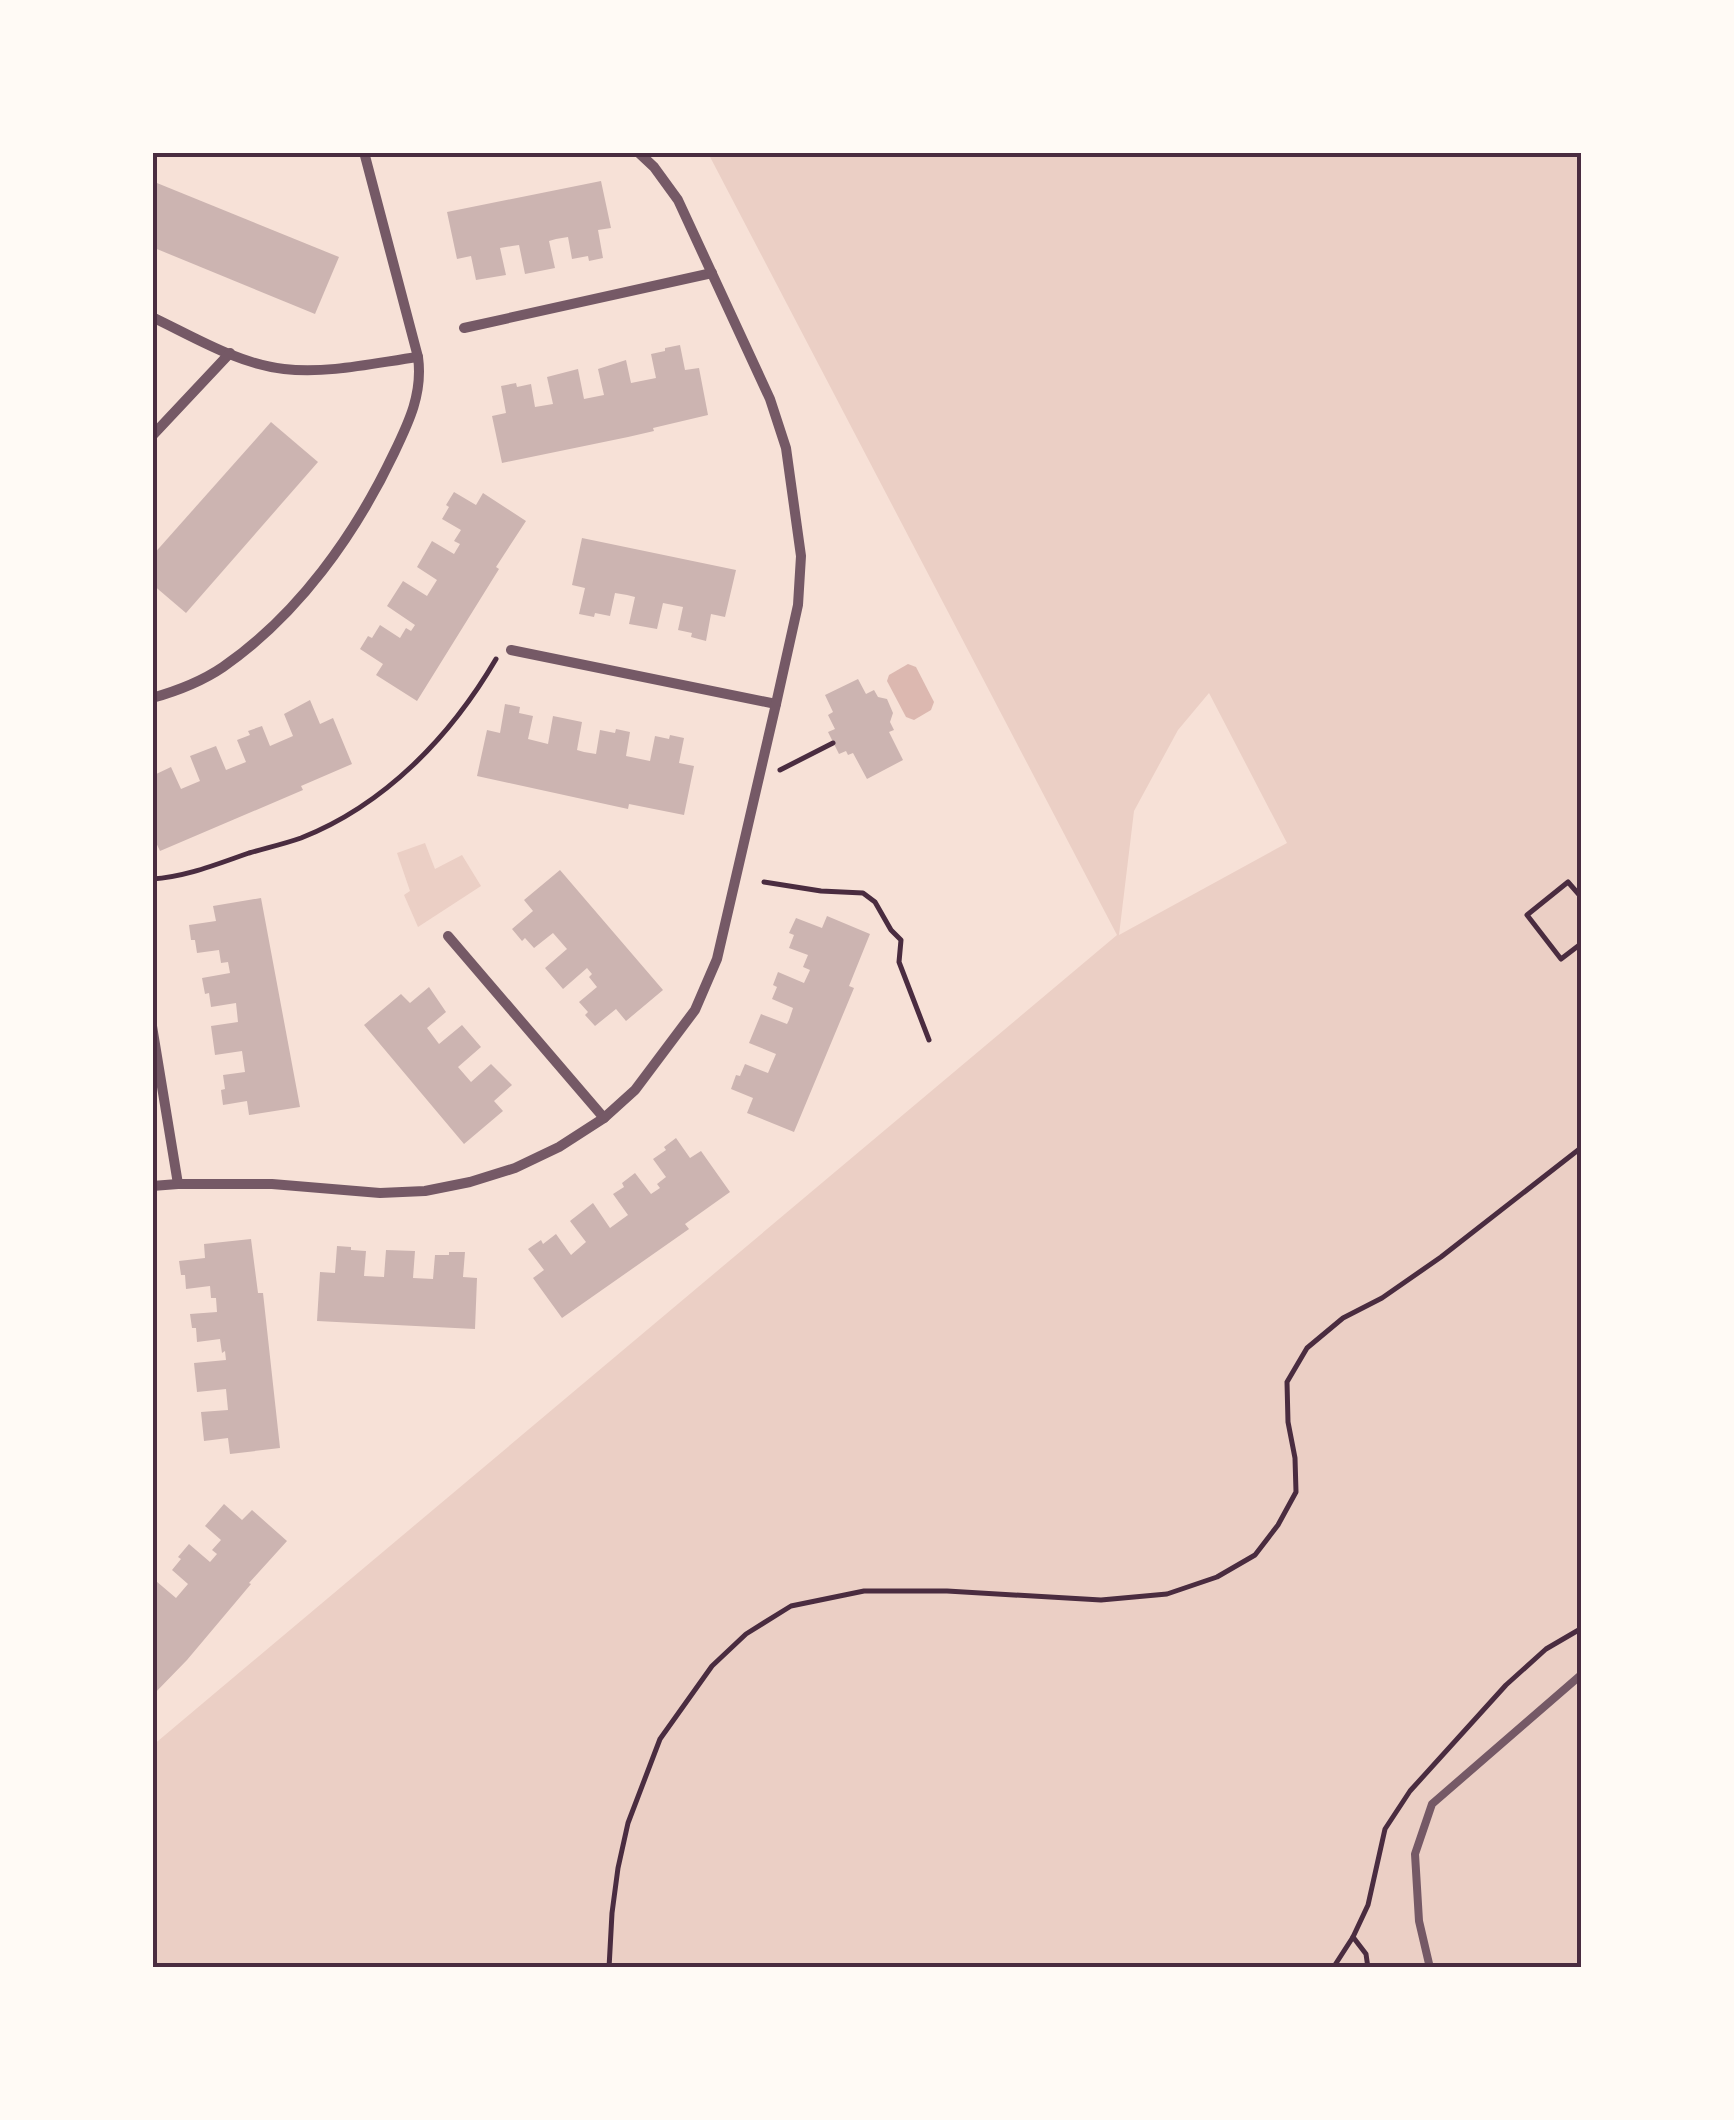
<svg xmlns="http://www.w3.org/2000/svg" width="1734" height="2120" viewBox="0 0 1734 2120" font-family="Arial,sans-serif">
<style>
.green{fill:#ebcfc5;fill-rule:evenodd}
.water{fill:#dcb8b0}
.building{fill:#ccb4b1}
.lines{fill:none;stroke-linecap:round;stroke-linejoin:round}
.path{stroke:#4a2c40;stroke-width:5}
.service{stroke:#755966;stroke-width:8}
.minor{stroke:#755966;stroke-width:10}
.neatline{fill:none;stroke:#4a2c40;stroke-width:4}
</style>
<rect width="100%" height="100%" fill="#f7e1d7"/>
<g class="green">
<path d="M708,153H1581V1967H153L152,1746L1117,935ZM1209,693L1287,843L1119,935L1134,811L1178,730Z"/>
<polygon points="425,843 435,869 462,855 481,886 418,927 404,895 410,891 397,853"/>
</g>
<polygon class="water" points="908,664 916,667 934,702 931,710 914,720 906,717 887,681 889,675"/>
<g class="building">
<polygon points="152,181 339,257 315,314 152,247"/>
<polygon points="601,181 611,228 598,230 603,258 589,261 588,256 572,259 568,237 556,239 549,241 555,268 525,274 519,245 512,246 500,248 506,275 476,280 471,256 457,259 447,212"/>
<polygon points="680,345 685,370 699,368 708,415 653,428 654,431 628,437 502,463 492,416 506,413 501,386 516,383 517,387 531,384 535,407 553,404 547,377 578,369 584,399 604,395 598,369 626,360 631,383 656,378 651,354 665,351 665,348"/>
<polygon points="271,422 318,462 186,613 152,584 152,556"/>
<polygon points="454,492 476,505 483,493 526,521 496,567 499,569 417,701 376,675 383,664 360,649 368,636 372,638 380,625 400,638 406,628 411,631 415,625 387,606 403,581 427,596 437,580 417,567 432,541 454,554 460,544 454,541 461,530 442,519 449,507 446,505"/>
<polygon points="582,538 736,570 725,617 711,614 706,641 691,637 692,633 678,630 683,607 663,603 657,629 629,624 635,597 627,595 615,593 610,616 595,613 594,617 579,614 585,588 572,585"/>
<polygon points="858,679 866,694 874,690 878,697 887,699 893,713 890,722 894,730 889,732 903,760 867,779 853,753 848,755 846,751 839,754 828,732 835,729 828,715 833,712 825,695"/>
<polygon points="310,700 320,724 333,718 352,764 301,786 303,790 160,851 152,834 152,776 171,767 181,789 200,781 190,756 216,746 226,770 246,762 237,740 250,735 248,731 262,726 270,746 293,736 284,714"/>
<polygon points="505,704 520,707 519,713 533,716 528,739 548,744 553,716 582,722 577,750 584,752 596,754 600,730 615,733 616,729 630,732 626,756 650,761 655,736 669,739 670,735 684,738 679,763 694,766 684,815 629,804 628,809 477,776 487,730 500,733"/>
<polygon points="560,870 663,990 626,1021 616,1009 595,1026 585,1015 588,1012 579,1002 597,987 589,977 592,974 587,968 563,989 545,968 567,949 553,933 534,948 525,938 522,941 512,929 533,911 524,900"/>
<polygon points="261,898 300,1107 249,1115 247,1101 223,1105 221,1090 225,1089 223,1075 245,1072 242,1051 215,1055 211,1026 238,1022 236,1003 211,1007 209,993 205,994 202,978 230,973 228,962 221,963 219,950 197,953 195,940 191,940 189,925 216,921 213,906"/>
<polygon points="827,916 870,934 849,986 854,988 794,1132 747,1113 753,1098 731,1089 736,1075 740,1076 745,1064 768,1073 776,1054 749,1043 761,1014 787,1024 789,1020 793,1008 772,999 777,987 773,985 778,972 804,983 810,970 803,967 808,955 789,948 794,935 789,933 796,918 822,928"/>
<polygon points="429,987 446,1012 427,1028 439,1044 462,1025 481,1047 458,1067 471,1082 491,1064 512,1085 494,1101 503,1111 464,1144 364,1025 401,994 410,1003"/>
<polygon points="676,1138 690,1158 701,1151 730,1192 685,1224 689,1229 562,1318 533,1278 544,1270 528,1249 541,1240 543,1244 556,1234 571,1255 586,1242 570,1221 593,1203 610,1228 628,1215 613,1194 624,1187 622,1183 635,1173 651,1194 660,1188 657,1184 666,1177 653,1159 666,1150 664,1147"/>
<polygon points="251,1239 258,1293 263,1293 280,1448 230,1454 228,1438 204,1441 201,1412 228,1410 226,1389 197,1392 194,1363 226,1360 225,1351 222,1353 220,1339 197,1342 196,1328 192,1328 190,1314 217,1312 216,1298 211,1298 210,1286 186,1289 185,1275 181,1275 179,1261 205,1258 204,1244"/>
<polygon points="337,1246 351,1247 351,1250 366,1251 364,1276 384,1277 386,1250 415,1251 413,1278 433,1279 435,1255 449,1255 449,1252 465,1252 463,1277 477,1278 475,1329 317,1321 320,1272 335,1273"/>
<polygon points="224,1504 242,1520 252,1510 287,1541 249,1583 251,1584 187,1660 152,1696 152,1627 157,1622 152,1617 152,1585 156,1581 176,1598 188,1584 172,1570 181,1559 178,1557 189,1544 210,1562 217,1554 212,1550 221,1540 205,1526"/>
</g>
<g class="lines">
<g class="path">
<polyline points="780,770 833,743"/>
<path d="M152,879C186,877 217,864 249,853C266,848 284,844 301,838C385,805 451,736 496,659"/>
<polyline points="764,882 821,891 863,893 875,902 891,930 901,940 899,962 929,1040"/>
<polyline points="1582,898 1568,882 1527,915 1561,959 1582,943"/>
<polyline points="1353,1937 1366,1954 1368,1968"/>
<polyline points="609,1968 612,1913 618,1868 628,1823 660,1739 712,1666 746,1634 791,1606 864,1591 947,1591 1101,1600 1167,1594 1217,1577 1255,1555 1278,1525 1296,1492 1295,1458 1288,1422 1287,1382 1307,1348 1343,1318 1382,1298 1441,1257 1582,1147"/>
<polyline points="1333,1968 1353,1937 1368,1905 1385,1829 1410,1791 1506,1685 1546,1649 1582,1628"/>
</g>
<polyline class="service" points="1430,1968 1419,1921 1415,1854 1432,1804 1582,1674"/>
<g class="minor">
<path d="M152,317C194,337 238,364 284,369C328,374 374,363 418,357"/>
<polyline points="464,328 712,273"/>
<polyline points="152,436 230,353"/>
<polyline points="511,650 776,704"/>
<path d="M152,698C177,691 201,682 223,667C298,615 355,535 394,453C409,422 423,393 418,357L364,152"/>
<polyline points="448,936 604,1118"/>
<polyline points="152,1026 178,1184"/>
<polyline points="152,1186 178,1184 272,1184 380,1193 425,1191 470,1182 515,1168 559,1147 604,1118 635,1090 695,1010 717,959 776,704 798,605 801,556 786,448 770,399 678,200 654,167 638,152"/>
</g>
</g>
<rect width="1734" height="2120" fill="none" stroke="#fffaf5" stroke-width="310"/>
<rect x="155" y="155" width="1424" height="1810" class="neatline"/>
</svg>
